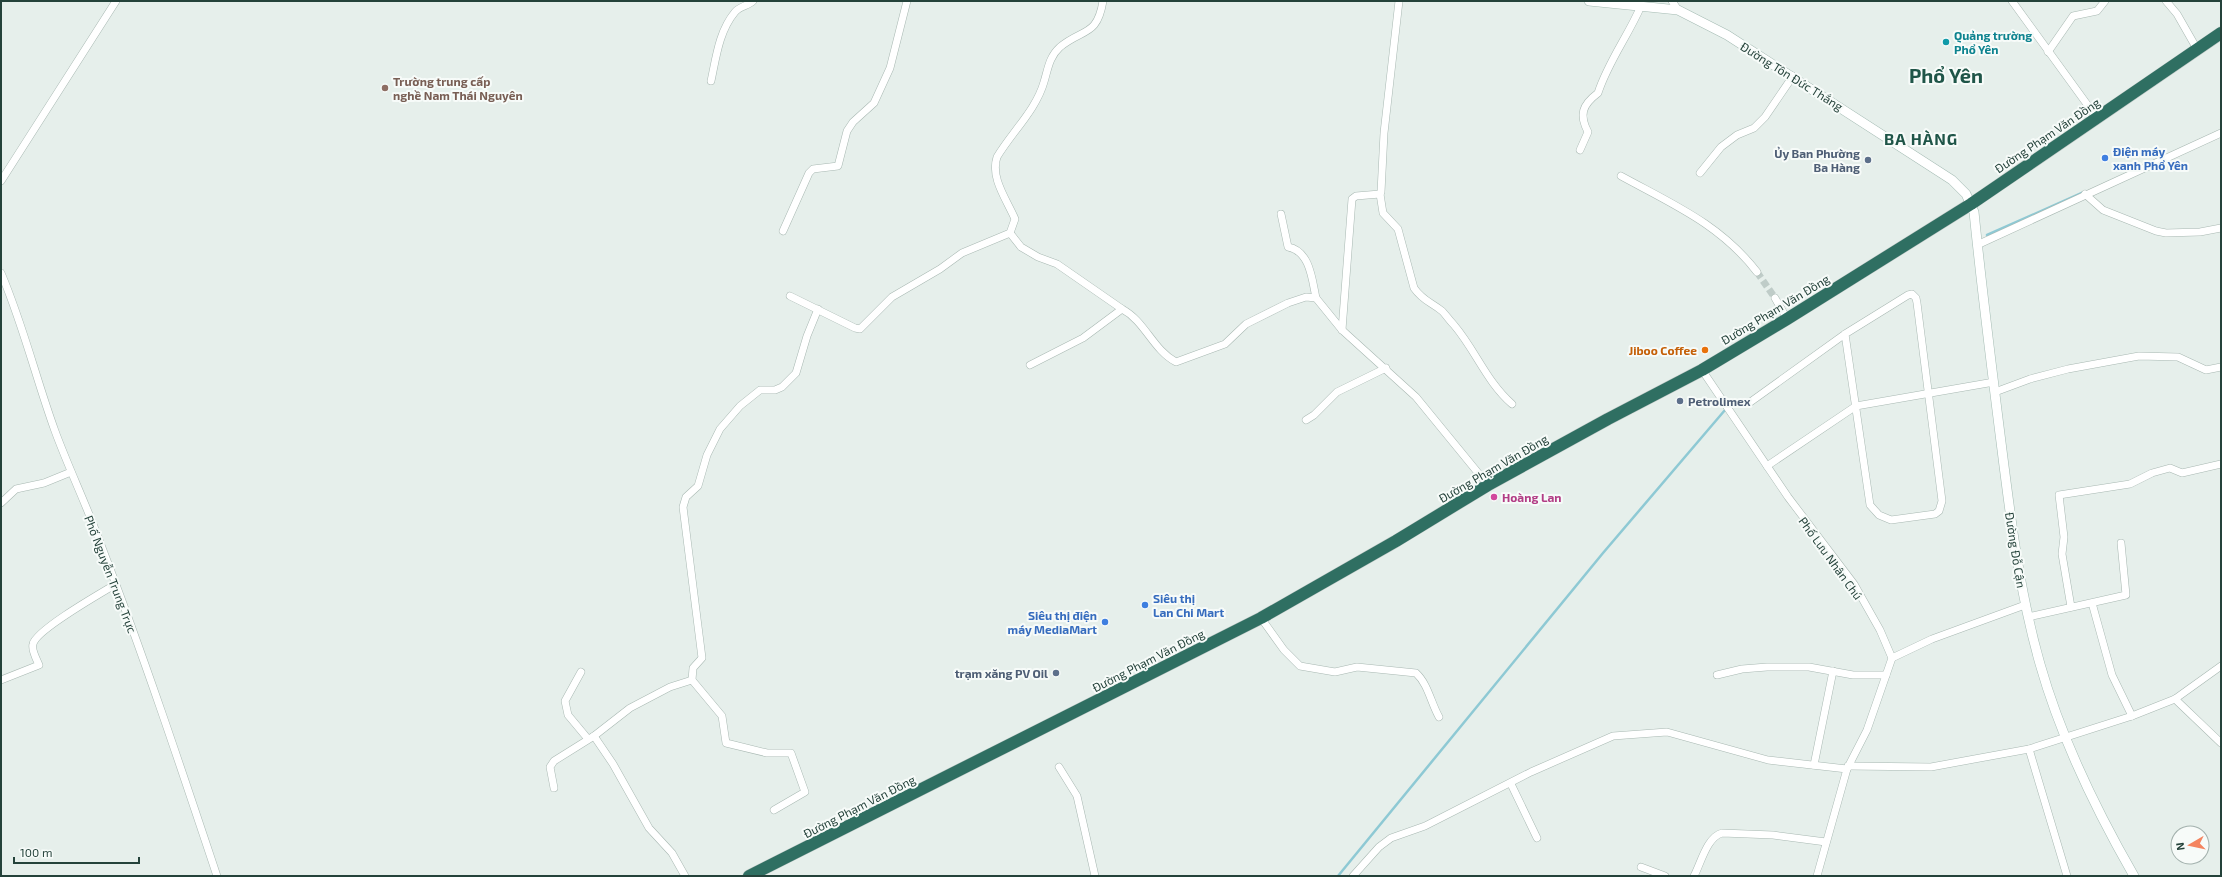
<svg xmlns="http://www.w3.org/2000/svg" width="2222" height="877" viewBox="0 0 2222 877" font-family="'Exo 2',sans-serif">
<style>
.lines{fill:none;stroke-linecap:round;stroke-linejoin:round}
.stream{stroke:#8ec9d4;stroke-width:2.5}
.street-tunnel{stroke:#bfccc8;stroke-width:7;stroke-dasharray:7 3.5;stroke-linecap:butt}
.street-casing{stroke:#a8b8b2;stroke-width:8}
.secondary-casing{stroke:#a4bbb3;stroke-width:10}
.highway-casing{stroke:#c2cac8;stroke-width:13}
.street{stroke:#fff;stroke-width:7}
.secondary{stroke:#fff;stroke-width:9}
.highway{stroke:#2f6f62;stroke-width:12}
.culture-dot{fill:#0f9aa8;stroke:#f7fbf9;stroke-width:1.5}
.education-dot{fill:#8d6e63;stroke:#f7fbf9;stroke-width:1.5}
.shop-dot{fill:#3f7fe0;stroke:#f7fbf9;stroke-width:1.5}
.service-dot{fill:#5c6f8a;stroke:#f7fbf9;stroke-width:1.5}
.food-dot{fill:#e8710a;stroke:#f7fbf9;stroke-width:1.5}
.hotel-dot{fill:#d1479c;stroke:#f7fbf9;stroke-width:1.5}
.labels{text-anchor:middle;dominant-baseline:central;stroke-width:4;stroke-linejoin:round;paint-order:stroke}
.culture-label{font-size:12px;font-weight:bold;fill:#0d838f;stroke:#f7fbf9;text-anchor:start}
.street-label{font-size:12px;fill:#24423a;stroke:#f7fbf9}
.education-label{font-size:12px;font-weight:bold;fill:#785e54;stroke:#f7fbf9;text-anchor:start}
.shop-label{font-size:12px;font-weight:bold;fill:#366cbe;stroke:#f7fbf9;text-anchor:start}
.service-label{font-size:12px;font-weight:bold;fill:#4e5e75;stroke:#f7fbf9;text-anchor:end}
.food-label{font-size:12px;font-weight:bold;fill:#c56008;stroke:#f7fbf9;text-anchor:end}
.hotel-label{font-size:12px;font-weight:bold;fill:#b23c85;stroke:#f7fbf9;text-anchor:start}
.district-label{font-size:16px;font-weight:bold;letter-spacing:1px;fill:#1f5548;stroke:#f7fbf9}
.town-label{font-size:20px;font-weight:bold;fill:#1f5548;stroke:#f7fbf9}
</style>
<rect width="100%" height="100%" fill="#e6efeb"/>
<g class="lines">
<g class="stream">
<polyline points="1987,235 2084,192"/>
<polyline points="1338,876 1603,553 1725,410"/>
</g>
<polyline class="street-tunnel" points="1757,272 1775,298"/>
<g class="street-casing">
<g id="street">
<polyline points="1672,1 1678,10"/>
<polyline points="2012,1 2097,118"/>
<polyline points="2166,1 2177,14 2197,49"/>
<polyline points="2048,52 2073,16 2097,11 2105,1"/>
<path d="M711,81C716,58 719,31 735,12C740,6 748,6 753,1"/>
<path d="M1580,150L1588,132C1579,115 1582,105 1598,93C1608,62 1628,36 1641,6"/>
<polyline points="1700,173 1721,147 1737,135 1754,128 1765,117 1793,76"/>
<path d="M1621,176C1672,204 1720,224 1757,272"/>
<polyline points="1,181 116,1"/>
<path d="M1380,194L1383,213L1398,229L1414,288C1423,301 1431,302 1442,311C1446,315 1450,321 1454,325C1476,351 1486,381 1512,404"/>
<polyline points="2085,194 2103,210 2156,231 2166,233 2200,232 2221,228"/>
<path d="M1281,214L1288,247C1310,251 1312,279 1316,298"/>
<polyline points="783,231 809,173 813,169 838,166 847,131 853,122 874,103 890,68 907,1"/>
<path d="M1010,233L1021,247L1038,257L1057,264L1122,309C1145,321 1153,350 1176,362L1225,344L1246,324L1288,303L1306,297L1316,298L1342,330L1416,397L1488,485"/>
<polyline points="1977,245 2221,133"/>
<path d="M1,273C23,324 36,379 55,431C69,469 87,506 101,545C143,654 180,765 217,876"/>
<path d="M790,296L855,328L860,329L892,297L940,269L962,253L1010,233L1015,219C1007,200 990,178 997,157C1012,132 1036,110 1044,82C1048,69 1049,57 1060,47C1083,28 1097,37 1103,1"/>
<polyline points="1775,298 1787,319"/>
<polyline points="1342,330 1352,199 1356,196 1380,194 1381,192 1384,133 1399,1"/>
<polyline points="1030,365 1083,338 1122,309"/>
<polyline points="1702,370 1788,497 1854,584 1880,630 1892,658 1867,730 1847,769 1817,876"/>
<polyline points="1995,392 2030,379 2068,369 2139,356 2178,357 2206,370 2221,367"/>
<polyline points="1749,403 1845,334 1908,295 1912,294 1916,298 1917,303 1942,501 1939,511 1935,514 1891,520 1879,515 1870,505 1845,334"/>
<polyline points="1306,420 1314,415 1337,392 1386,368"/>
<polyline points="1767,466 1856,406 1994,382"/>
<polyline points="1,503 16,489 44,483 71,472"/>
<polyline points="2092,603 2112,675 2132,716"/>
<polyline points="2071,607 2062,554 2064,537 2059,495 2130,484 2152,473 2170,468 2182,473 2221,464"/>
<polyline points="2028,617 2126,595 2121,543"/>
<path d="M1261,618L1284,650L1300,666L1335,672L1357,667L1416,673C1428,684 1431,703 1439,717"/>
<polyline points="1892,658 1932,639 2025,605"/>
<polyline points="581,672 565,701 568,715 588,739"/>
<polyline points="1717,675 1742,669 1767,667 1809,667 1853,675 1886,675"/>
<path d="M1,680L39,665C37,660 31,650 33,644C36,630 101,593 116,584"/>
<polyline points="2175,699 2221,743"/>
<polyline points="594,736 613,764 649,828 672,853 685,876"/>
<polyline points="2029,749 2067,876"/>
<polyline points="1814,765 1833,671"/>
<polyline points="1848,766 1931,767 2029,749 2132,716 2175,699 2221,666"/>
<polyline points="1059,767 1077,796 1095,876"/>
<polyline points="1511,784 1537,838"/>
<polyline points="554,788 550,767 554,761 594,736 630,708 670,687 692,680"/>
<polyline points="774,810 805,792 791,753 767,753 726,743 722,716 692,680 693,668 702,658 683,507 686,497 698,486 707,455 720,429 740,406 760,390 775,390 782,387 796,373 807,336 818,309"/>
<polyline points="1641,867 1665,876"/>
<polyline points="1353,876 1379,847 1391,838 1425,826 1531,772 1613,736 1667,732 1768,760 1847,769"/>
<path d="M1694,876C1701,863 1707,837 1722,833L1773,835L1826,842"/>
</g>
</g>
<g class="secondary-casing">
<path id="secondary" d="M1589,1L1678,10L1727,35L1952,180L1966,194L1974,212C1982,292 1992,371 2002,450C2011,522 2020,594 2040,664C2061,738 2096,810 2134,876"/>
</g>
<g class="highway-casing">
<polyline id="highway" points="749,876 1261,618 1396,541 1488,485 1608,419 1702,370 1787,319 1971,204 2221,33"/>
</g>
<use href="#street" class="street"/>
<use href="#secondary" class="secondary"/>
<use href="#highway" class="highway"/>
</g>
<circle class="culture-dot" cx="1946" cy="42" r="4"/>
<circle class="education-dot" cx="385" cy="88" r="4"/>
<g class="shop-dot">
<circle cx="2105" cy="158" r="4"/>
<circle cx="1145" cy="605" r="4"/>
<circle cx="1105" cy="622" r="4"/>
</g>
<g class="service-dot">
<circle cx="1868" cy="160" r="4"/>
<circle cx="1680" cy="401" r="4"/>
<circle cx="1056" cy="673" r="4"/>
</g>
<circle class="food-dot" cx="1705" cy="350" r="4"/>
<circle class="hotel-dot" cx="1494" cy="497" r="4"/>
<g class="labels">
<g class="culture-label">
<text x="1954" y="35">Quảng trường<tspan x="1954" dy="14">Phổ Yên</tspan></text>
</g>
<g class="street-label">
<text transform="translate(1792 76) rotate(32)">Đường Tôn Đức Thắng</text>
<text transform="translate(2047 135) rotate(-34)">Đường Phạm Văn Đồng</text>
<text transform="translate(1775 309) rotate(-31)">Đường Phạm Văn Đồng</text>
<text transform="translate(1493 468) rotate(-30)">Đường Phạm Văn Đồng</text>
<text transform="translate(2016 550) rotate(81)">Đường Đỗ Cận</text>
<text transform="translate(1831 558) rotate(54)">Phố Lưu Nhân Chú</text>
<text transform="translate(111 574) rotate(69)">Phố Nguyễn Trung Trực</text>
<text transform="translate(1148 660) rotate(-27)">Đường Phạm Văn Đồng</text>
<text transform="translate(859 806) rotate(-27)">Đường Phạm Văn Đồng</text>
</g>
<g class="education-label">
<text x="393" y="81">Trường trung cấp<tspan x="393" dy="14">nghề Nam Thái Nguyên</tspan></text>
</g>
<g class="shop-label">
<text x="2113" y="151">Điện máy<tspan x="2113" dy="14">xanh Phổ Yên</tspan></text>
<text x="1153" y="598">Siêu thị<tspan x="1153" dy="14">Lan Chi Mart</tspan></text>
<text x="1097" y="615" text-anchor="end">Siêu thị điện<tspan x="1097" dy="14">máy MediaMart</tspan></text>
</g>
<g class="service-label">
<text x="1860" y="153">Ủy Ban Phường<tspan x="1860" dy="14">Ba Hàng</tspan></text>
<text x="1688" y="401" text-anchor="start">Petrolimex</text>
<text x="1048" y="673">trạm xăng PV Oil</text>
</g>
<g class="food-label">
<text x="1697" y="350">Jiboo Coffee</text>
</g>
<g class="hotel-label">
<text x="1502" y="497">Hoàng Lan</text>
</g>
<g class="district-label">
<text x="1921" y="138">BA HÀNG</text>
</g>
<g class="town-label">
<text x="1946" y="75">Phổ Yên</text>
</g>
</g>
<rect width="2222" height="877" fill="none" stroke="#24423a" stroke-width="4"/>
<g transform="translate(2190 845) rotate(261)"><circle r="19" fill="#f7fbf9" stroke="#a3b1ad"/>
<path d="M0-3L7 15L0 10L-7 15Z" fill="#f4845f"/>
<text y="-6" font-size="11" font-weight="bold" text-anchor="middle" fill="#24423a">N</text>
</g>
<path d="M14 857v6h125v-6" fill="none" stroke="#24423a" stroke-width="2"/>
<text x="20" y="857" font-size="12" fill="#24423a" stroke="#f7fbf9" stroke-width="3" paint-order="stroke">100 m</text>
</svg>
